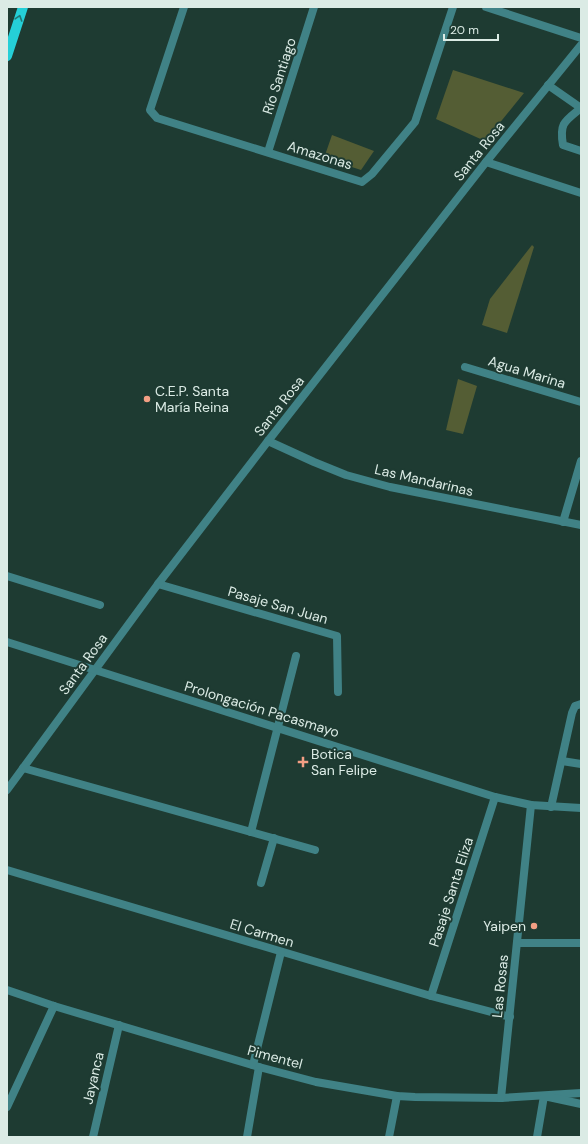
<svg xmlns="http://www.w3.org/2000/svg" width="588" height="1144" viewBox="0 0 588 1144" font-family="'DM Sans',sans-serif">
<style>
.green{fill:#545d34}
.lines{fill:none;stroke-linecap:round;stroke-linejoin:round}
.service{stroke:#408286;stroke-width:8}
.minor{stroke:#408286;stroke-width:8}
.tertiary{stroke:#408286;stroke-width:8}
.primary{stroke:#25cfd7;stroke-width:10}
.oneway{stroke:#217674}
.poi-dot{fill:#f39f84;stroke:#1e3b32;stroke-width:1.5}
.labels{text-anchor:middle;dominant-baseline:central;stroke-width:4;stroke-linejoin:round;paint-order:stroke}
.street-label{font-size:14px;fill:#dbebe5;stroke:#1e3b32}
.poi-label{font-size:14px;fill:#dbebe5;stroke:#1e3b32;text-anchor:start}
</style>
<rect width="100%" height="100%" fill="#1e3b32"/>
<g class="green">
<polygon points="453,70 524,93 485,141 436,119"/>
<polygon points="332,135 374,151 361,170 324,158"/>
<polygon points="532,245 534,247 507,333 482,325 490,299"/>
<polygon points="458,379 477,386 463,434 446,430"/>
</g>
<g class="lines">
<g class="service">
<polyline points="548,85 581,108"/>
<path d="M581,108C565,121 559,123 563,145L581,151"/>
<polyline points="562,761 581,764"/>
<polyline points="551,807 572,713 575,706 581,704"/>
</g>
<g class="minor">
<polyline points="184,7 150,110 157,118 362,182 372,174 415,122 453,7"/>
<polyline points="268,152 314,7"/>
<polyline points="486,162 581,193"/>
<polyline points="465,367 581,402"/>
<polyline points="268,441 314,462 346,475 390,487 581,525"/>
<polyline points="563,522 581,461"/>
<polyline points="7,576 100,605"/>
<polyline points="158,584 337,636 338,692"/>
<polyline points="23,768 315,850"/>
<polyline points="7,790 158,584 268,441 486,162 581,45"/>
<polyline points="251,832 296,656"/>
<polyline points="7,870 431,996 510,1017"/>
<polyline points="261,883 274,838"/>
<polyline points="517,943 581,943"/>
<polyline points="7,990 54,1006 259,1067 316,1082 397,1096 415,1097 501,1098 581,1093"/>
<polyline points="431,996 495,797"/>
<polyline points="253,1065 281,952"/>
<polyline points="501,1098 531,805"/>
<polyline points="7,1107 54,1006"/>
<polyline points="93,1137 119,1025"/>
<polyline points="247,1137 259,1067"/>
<polyline points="389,1137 397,1096"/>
<polyline points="537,1137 544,1096 581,1104"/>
</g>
<g class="tertiary">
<polyline points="486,7 581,38"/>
<polyline points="7,642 495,797 531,805 581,808"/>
</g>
<polyline class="primary" points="7,56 23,7"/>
</g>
<defs><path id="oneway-chevron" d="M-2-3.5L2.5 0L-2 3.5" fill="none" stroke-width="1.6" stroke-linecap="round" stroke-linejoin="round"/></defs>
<use class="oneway" href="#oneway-chevron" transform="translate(19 18) rotate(-72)"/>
<g class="poi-dot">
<circle cx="147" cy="399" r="4"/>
<path d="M301 756h4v4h4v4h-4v4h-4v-4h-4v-4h4z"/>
<circle cx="534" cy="926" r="4"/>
</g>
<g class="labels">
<g class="street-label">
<text transform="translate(279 76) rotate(-72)">Río Santiago</text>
<text transform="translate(479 151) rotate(-51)">Santa Rosa</text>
<text transform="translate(320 155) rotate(17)">Amazonas</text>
<text transform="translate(527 372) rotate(17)">Agua Marina</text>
<text transform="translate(279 406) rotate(-52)">Santa Rosa</text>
<text transform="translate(424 480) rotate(13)">Las Mandarinas</text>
<text transform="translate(278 605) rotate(16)">Pasaje San Juan</text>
<text transform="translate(83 664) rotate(-54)">Santa Rosa</text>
<text transform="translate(262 709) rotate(17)">Prolongación Pacasmayo</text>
<text transform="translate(451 892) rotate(-72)">Pasaje Santa Eliza</text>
<text transform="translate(262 933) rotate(17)">El Carmen</text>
<text transform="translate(500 986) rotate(-84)">Las Rosas</text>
<text transform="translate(275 1057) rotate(15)">Pimentel</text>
<text transform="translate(93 1078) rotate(-77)">Jayanca</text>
</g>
<g class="poi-label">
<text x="155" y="391">C.E.P. Santa<tspan x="155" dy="16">María Reina</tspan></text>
<text x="311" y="754">Botica<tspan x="311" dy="16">San Felipe</tspan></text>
<text x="526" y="926" text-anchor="end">Yaipen</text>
</g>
</g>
<rect width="588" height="1144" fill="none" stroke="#dbebe5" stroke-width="16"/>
<path d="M444 34v6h54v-6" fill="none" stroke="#dbebe5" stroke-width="2"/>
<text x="450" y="34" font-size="12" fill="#dbebe5" stroke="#1e3b32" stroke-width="3" paint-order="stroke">20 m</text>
</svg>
